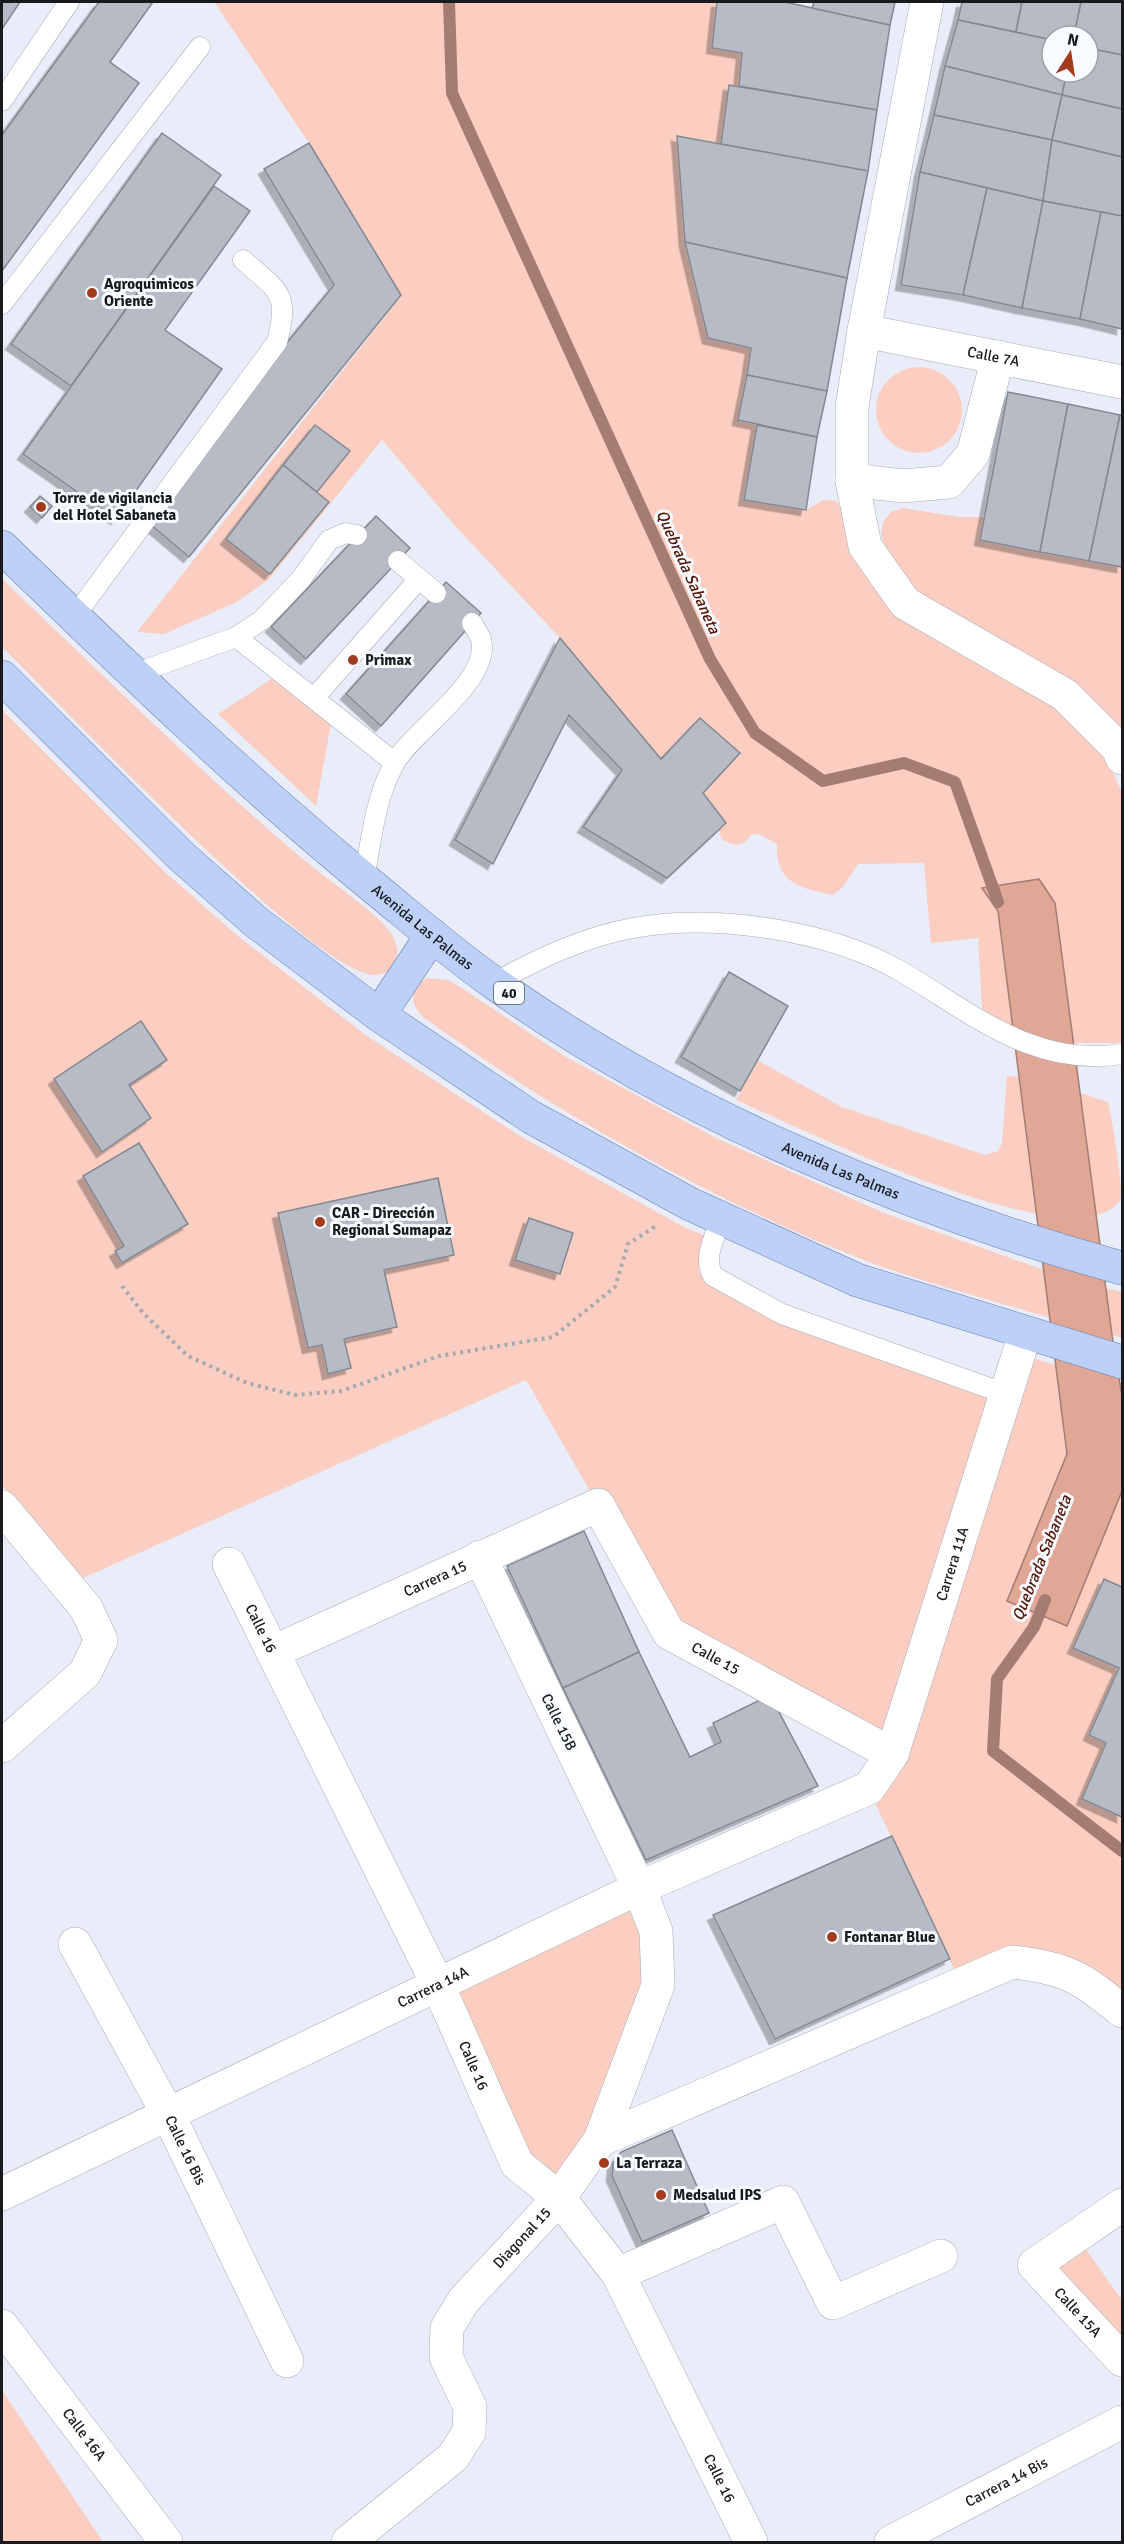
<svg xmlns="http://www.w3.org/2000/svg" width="1124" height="2544" viewBox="0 0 1124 2544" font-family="Signika,sans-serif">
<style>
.green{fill:#fbcec1}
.water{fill:#e0a696;stroke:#a47c72;stroke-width:1.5}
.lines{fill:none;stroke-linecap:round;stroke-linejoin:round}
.stream{stroke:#a47c72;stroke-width:12}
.building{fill:#b6bbc6;stroke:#838892;stroke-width:1.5;filter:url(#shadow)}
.service-casing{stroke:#a6abb5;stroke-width:21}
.minor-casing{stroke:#a6abb5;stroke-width:34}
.primary-casing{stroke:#667ca9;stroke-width:34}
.path{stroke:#a4a8b2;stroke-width:4;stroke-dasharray:3 4.5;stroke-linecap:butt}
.service{stroke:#fff;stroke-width:20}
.minor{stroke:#fff;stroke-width:33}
.primary{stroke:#bcd0f8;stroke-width:33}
.poi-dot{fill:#a33b1d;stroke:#f8fbff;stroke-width:2}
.labels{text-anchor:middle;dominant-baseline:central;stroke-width:6;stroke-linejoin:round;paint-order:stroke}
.shield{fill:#f8fbff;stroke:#5b5e62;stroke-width:1.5}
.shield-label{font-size:14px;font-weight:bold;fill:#181a1e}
.poi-label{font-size:15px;font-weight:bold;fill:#181a1e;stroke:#f8fbff;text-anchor:start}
.street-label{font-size:15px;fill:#181a1e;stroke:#f8fbff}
.water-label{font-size:16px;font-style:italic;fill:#541100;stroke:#f8fbff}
</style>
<defs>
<filter id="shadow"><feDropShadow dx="-5.5" dy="5.5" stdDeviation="0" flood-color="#0004"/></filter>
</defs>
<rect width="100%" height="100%" fill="#e8edf9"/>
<g class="green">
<path d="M214,2H717L712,48L742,53L739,86L729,85L721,144L677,137L685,242L708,338L751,348L738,420L757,425L744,499L806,510L823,500L836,501L843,510L850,554L897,616L1055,705L1108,762L1122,792V1043H1064L1006,1026L982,1010L978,938L931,943L924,863L858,864L842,888L833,895C801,888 775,884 777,844L759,834L751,835C743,848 732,846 721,838L719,829L726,822L703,793L740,753L700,718L661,759L560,638L456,527L382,440L269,579L237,602L164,634L137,632L401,296L309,143Z"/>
<circle cx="919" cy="410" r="43"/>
<polygon points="903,508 959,517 985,517 981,540 1122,567 1122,733 917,593 885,550 881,534 883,522 891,512"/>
<path d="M2,579C93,665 182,754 276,836C303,860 332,882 361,904C377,917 409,942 393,965C389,972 383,974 375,975C315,976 58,701 2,647Z"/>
<polygon points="273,678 331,724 316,806 218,714"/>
<polygon points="2,710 165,872 239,937 367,1036 520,1136 684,1227 706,1236 702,1246 699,1272 706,1282 778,1323 991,1397 884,1733 681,1624 591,1493 526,1380 81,1579 2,1485"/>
<path d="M427,978L448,980L457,985L566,1057L714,1137L884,1213L1044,1270L1050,1318C989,1299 924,1283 864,1260C708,1199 558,1114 423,1017C408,1002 410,988 427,978Z"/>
<path d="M757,1060L842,1107L985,1155L998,1151L1002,1143L1007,1076L1034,1078L1108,1102C1112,1120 1124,1186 1120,1200C1078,1266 794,1125 736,1100Z"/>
<polygon points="1106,1288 1122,1292 1122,1338 1112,1335"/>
<polygon points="1032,1358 1083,1373 1122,1390 1122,1587 1104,1580 1073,1648 1119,1668 1089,1735 1106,1743 1082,1799 1122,1817 1122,1993 955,1971 874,1801"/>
<polygon points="633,1899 647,1930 647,1987 595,2124 556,2184 525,2158 449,1989"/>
<polygon points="1085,2248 1122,2300 1122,2340 1054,2267"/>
<polygon points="2,2390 103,2542 2,2542"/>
</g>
<polygon class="water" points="1039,879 1055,903 1112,1335 1122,1396 1122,1491 1067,1626 1007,1601 1067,1454 998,911 982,888"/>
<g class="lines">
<g class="stream">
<polyline points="449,2 452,93 710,659 755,733 823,781 904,763 955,782 998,902"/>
<polyline points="1045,1600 1034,1627 997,1679 993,1751 1122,1851"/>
</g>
</g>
<g class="building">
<polygon points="2,2 20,2 2,29"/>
<polygon points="99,2 153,2 110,62 139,83 2,271 2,135"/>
<polygon points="717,2 785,2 890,25 877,110 739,86 742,53 712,48"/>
<polygon points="814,2 895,2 890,25 812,8"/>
<polygon points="962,2 1022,2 1016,32 958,20"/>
<polygon points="1022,2 1081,2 1074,36 1052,36 1052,40 1016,32"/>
<polygon points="1081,2 1122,2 1122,55 1088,48 1088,36 1074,36"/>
<polygon points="958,20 1052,40 1052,72 1067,72 1062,95 945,66"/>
<polygon points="1088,48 1122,55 1122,109 1062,95 1067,72 1088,72"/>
<polygon points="945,66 1062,95 1052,140 934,115"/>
<polygon points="729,85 877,110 868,171 721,144"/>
<polygon points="1062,95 1122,109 1122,157 1052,140"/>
<polygon points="934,115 1052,140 1043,201 920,172"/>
<polygon points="162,133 221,175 71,386 11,344"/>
<polygon points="677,136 868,171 847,278 685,242"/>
<polygon points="1052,140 1122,157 1122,216 1043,201"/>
<polygon points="309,143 401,295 189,557 151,525 180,474 334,285 264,169"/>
<polygon points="920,172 987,188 963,295 901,285"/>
<polygon points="214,186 250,211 165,330 222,369 116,519 23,454"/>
<polygon points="987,188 1043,201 1022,308 963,295"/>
<polygon points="1043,201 1101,212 1080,319 1022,308"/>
<polygon points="1101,212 1122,216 1122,329 1080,319"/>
<polygon points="685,242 847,278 827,391 747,375 751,348 708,338"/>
<polygon points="747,375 827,391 817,437 738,420"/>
<polygon points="1008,392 1068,404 1040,552 980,540"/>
<polygon points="1068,404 1120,415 1089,561 1040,552"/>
<polygon points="1120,415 1122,415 1122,567 1089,561"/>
<polygon points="315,425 350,451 317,492 283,465"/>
<polygon points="757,425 817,437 806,510 744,500"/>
<polygon points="283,465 329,502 270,574 226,539"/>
<polygon points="40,496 52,506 42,518 30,507"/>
<polygon points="376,516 410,548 306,659 271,627"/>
<polygon points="446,582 481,613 381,726 346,694"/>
<polygon points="560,638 661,759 700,718 740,753 703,793 726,823 667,878 583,827 622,770 569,715 493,864 455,840"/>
<polygon points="729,972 788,1006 740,1091 681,1057"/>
<polygon points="141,1021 167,1060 129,1085 151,1118 102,1152 54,1079"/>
<polygon points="139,1143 188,1224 122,1263 115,1251 124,1246 83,1176"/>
<polygon points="438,1178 454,1255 384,1270 397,1327 344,1339 351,1368 328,1374 322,1345 308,1348 278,1213"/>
<polygon points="529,1218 573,1233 560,1274 515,1260"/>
<polygon points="584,1531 639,1652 563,1688 507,1566"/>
<polygon points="1104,1579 1122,1587 1122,1817 1082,1799 1106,1743 1089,1735 1119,1668 1073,1648"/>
<polygon points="639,1652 690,1757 721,1742 713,1723 770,1695 818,1786 646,1860 563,1688"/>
<polygon points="892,1836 950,1959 775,2039 713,1915"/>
<polygon points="672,2130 709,2213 642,2242 612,2176 613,2163 621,2152"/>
</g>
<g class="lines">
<g class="service-casing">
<g id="service">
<polyline points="2,101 69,2"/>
<polyline points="2,304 200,47"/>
<polyline points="398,561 436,593"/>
<path d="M74,617L277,342C290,292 278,291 243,260"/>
<polyline points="236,637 394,762"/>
<polyline points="134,674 236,637 262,620 301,579 329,540 346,533 357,535"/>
<polyline points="314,698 419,579"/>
<path d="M364,880C371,841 375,799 394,764C411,731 492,682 481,639C479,634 475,628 472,623"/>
<path d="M494,983C538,959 583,937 633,928C714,913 830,930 902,972C972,1013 1034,1068 1122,1054"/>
<path d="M721,1220C714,1238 703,1258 713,1276L782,1314L1006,1394"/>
</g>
</g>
<g class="minor-casing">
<g id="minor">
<polyline points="927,2 864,331 852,407 852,480 865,546 905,603 1065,695 1118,748 1122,758"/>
<path id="s1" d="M864,331L1122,382"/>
<polyline points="852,480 903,486 949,482 973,454 998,357"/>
<polyline points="2,1507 86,1608 101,1640 85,1673 2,1746"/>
<path id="s2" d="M229,1564L438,1985L517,2164L559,2198L618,2274L751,2542"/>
<path id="s3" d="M273,1652L598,1505L669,1633L892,1754"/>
<path id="s4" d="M75,1944L169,2116L287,2361"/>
<path d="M600,2140L1012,1962C1066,1968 1081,1977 1122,2011"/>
<path id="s5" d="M2,2194L639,1888L869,1788L892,1754L1025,1334"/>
<path id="s6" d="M1122,2205L1034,2265L1122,2360"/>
<polyline points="618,2274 783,2202 833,2303 941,2256"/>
<path id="s7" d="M2,2326L166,2542"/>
<path id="s8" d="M348,2542L453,2457L469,2432L470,2407L446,2357L447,2328L464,2300L559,2198L600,2140L658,1985L656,1931L639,1888L480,1557"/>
<path id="s9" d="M891,2542L1122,2422"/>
</g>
</g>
<g class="primary-casing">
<g id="primary">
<path id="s10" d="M2,547C124,665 246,783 377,890C416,922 454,955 494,983C675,1112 909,1210 1122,1268"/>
<polyline points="2,677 181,856 256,922 379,1015 531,1117 690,1204 857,1280 1122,1362"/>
<polyline points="379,1015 432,935"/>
</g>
</g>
<polyline class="path" points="122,1286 144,1314 188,1356 247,1383 295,1395 341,1391 439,1356 553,1337 615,1287 628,1244 656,1226"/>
<use href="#service" class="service"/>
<use href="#minor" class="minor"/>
<use href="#primary" class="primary"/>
</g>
<g class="poi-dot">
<circle cx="92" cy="293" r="6"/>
<circle cx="41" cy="507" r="6"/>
<circle cx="353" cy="660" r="6"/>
<circle cx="320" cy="1222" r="6"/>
<circle cx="832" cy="1937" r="6"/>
<circle cx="604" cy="2163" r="6"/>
<circle cx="661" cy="2195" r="6"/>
</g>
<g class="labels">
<rect class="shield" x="494" y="982" width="30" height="22" rx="4.5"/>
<g class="shield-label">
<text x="509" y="993">40</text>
</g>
<g class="poi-label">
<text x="104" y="284">Agroquimicos<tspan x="104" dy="17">Oriente</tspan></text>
<text x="53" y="498">Torre de vigilancia<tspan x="53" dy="17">del Hotel Sabaneta</tspan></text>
<text x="365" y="660">Primax</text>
<text x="332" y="1213">CAR - Dirección<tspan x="332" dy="17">Regional Sumapaz</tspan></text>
<text x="844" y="1937">Fontanar Blue</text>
<text x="616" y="2163">La Terraza</text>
<text x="673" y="2195">Medsalud IPS</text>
</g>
<g class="street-label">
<text stroke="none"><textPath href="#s1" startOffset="132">Calle 7A</textPath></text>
<text stroke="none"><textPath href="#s10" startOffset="567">Avenida Las Palmas</textPath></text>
<text stroke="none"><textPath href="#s10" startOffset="1053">Avenida Las Palmas</textPath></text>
<text stroke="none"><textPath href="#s5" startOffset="1198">Carrera 11A</textPath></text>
<text stroke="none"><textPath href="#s3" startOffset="178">Carrera 15</textPath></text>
<text stroke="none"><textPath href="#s2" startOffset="72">Calle 16</textPath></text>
<text stroke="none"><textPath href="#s3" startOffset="556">Calle 15</textPath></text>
<text transform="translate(559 1722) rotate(64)">Calle 15B</text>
<text stroke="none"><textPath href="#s5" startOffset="478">Carrera 14A</textPath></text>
<text stroke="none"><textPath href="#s2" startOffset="558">Calle 16</textPath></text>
<text stroke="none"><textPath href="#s4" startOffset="234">Calle 16 Bis</textPath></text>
<text stroke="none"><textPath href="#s8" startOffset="392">Diagonal 15</textPath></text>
<text stroke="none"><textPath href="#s6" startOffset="171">Calle 15A</textPath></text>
<text stroke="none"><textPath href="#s7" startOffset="136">Calle 16A</textPath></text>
<text stroke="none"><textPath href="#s2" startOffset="1044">Calle 16</textPath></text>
<text stroke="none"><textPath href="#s9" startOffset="130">Carrera 14 Bis</textPath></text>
</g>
<g class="water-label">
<text transform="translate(688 572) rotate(66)">Quebrada Sabaneta</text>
<text transform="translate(1042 1558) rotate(-68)">Quebrada Sabaneta</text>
</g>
</g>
<rect width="1124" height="2544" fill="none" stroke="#181a1e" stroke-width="6"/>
<g transform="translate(1070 54) rotate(12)"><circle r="28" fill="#f8fbff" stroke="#9ea1a5" stroke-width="1.5"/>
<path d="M0-4.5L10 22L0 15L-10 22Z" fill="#a33b1d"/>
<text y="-9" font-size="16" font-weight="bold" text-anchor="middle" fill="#181a1e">N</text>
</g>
</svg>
